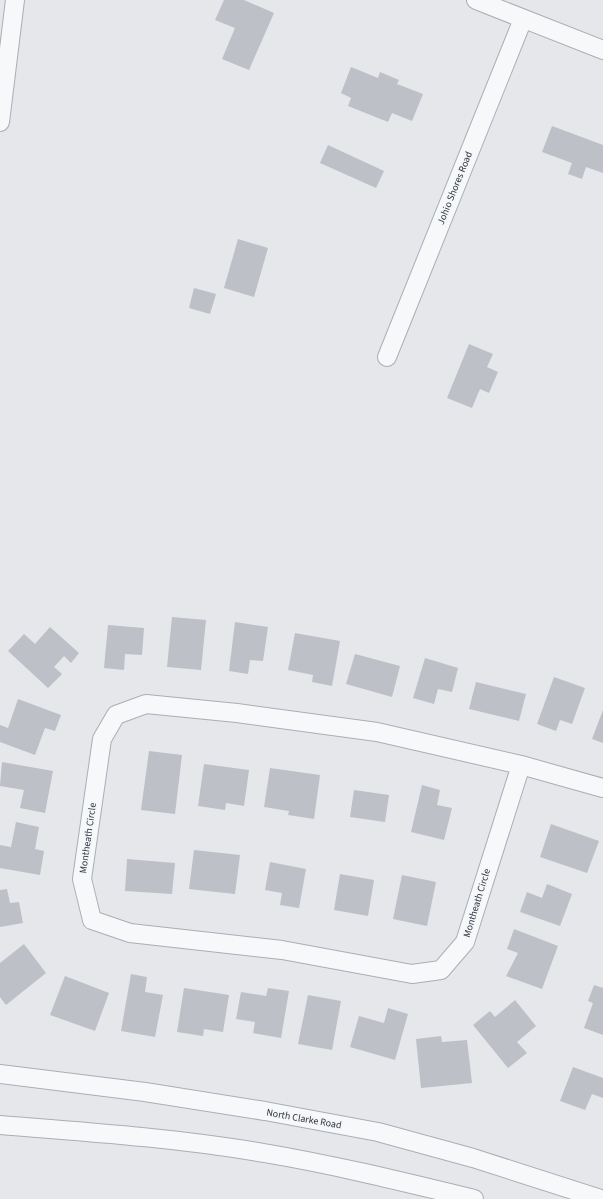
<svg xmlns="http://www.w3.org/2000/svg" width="603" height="1199" viewBox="0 0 603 1199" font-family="'Source Sans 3',sans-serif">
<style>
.building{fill:#bdc0c7}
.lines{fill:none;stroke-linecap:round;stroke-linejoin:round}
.minor-casing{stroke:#aaaeb5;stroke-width:20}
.minor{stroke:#f7f8fa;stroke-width:18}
.labels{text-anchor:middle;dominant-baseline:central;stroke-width:3.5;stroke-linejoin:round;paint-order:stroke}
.street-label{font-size:10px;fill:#2e3442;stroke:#f5f6f8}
</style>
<rect width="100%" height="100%" fill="#e5e7eb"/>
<g class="building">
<polygon points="224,0 244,0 274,13 249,70 222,59 235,28 215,20"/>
<polygon points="351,67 378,78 380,72 399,80 397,84 423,94 412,121 392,113 388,122 348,106 351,98 341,93"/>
<polygon points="552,126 603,145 603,173 586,167 582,179 568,174 572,163 542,152"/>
<polygon points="328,145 384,171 376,188 320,163"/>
<polygon points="238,239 268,248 254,297 224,288"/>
<polygon points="194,288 216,294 210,314 189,308"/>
<polygon points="469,344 493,354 487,367 498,372 489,393 480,389 472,408 447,398"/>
<polygon points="172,617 206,620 201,670 167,667"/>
<polygon points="235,622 268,627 263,661 250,660 248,674 229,671"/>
<polygon points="108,625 144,628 142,655 125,654 124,670 104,668"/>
<polygon points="50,627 79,653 71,663 64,656 54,667 62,674 48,688 8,651 24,634 35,644"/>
<polygon points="295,633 340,641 332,686 312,682 313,675 288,670"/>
<polygon points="355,654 400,666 392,697 346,684"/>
<polygon points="425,658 458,668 452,692 438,689 434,704 413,698"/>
<polygon points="554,677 585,688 572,724 560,720 556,731 537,724"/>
<polygon points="476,682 526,694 519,721 469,709"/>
<polygon points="18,699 61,715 55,731 45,728 35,755 0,742 0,725 8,728"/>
<polygon points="603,710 603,743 592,739"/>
<polygon points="149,751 182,755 175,814 141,810"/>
<polygon points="2,762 53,771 45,813 20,808 24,790 0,786"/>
<polygon points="204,764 249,770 244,806 226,803 225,810 198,806"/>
<polygon points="270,768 320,775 314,819 288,815 289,811 264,807"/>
<polygon points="422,785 440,790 437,805 452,808 444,840 411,832"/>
<polygon points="354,790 389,795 385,822 350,817"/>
<polygon points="16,822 39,827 35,849 44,851 40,875 0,868 0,845 11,847"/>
<polygon points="551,824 599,841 587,873 540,857"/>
<polygon points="194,850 240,855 235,894 189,889"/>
<polygon points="127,859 175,863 172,894 125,891"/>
<polygon points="270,862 306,869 299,908 280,905 282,893 265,890"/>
<polygon points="340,874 374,880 368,916 334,910"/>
<polygon points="402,875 436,882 427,926 393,919"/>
<polygon points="547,884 572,894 560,926 520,912 527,892 542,898"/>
<polygon points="7,889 10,903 19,902 23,923 0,927 0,890"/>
<polygon points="514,929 558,946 542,989 506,976 518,953 507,949"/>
<polygon points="24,944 46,973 6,1005 0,997 0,963"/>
<polygon points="131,974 147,977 145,992 163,995 155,1037 121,1031"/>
<polygon points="65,976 109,993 95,1031 50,1015"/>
<polygon points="594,985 603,988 603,1035 584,1028 593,1003 588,1001"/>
<polygon points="184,988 229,995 223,1032 204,1029 203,1036 177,1032"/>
<polygon points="268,988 289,991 281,1038 253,1033 255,1022 236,1019 241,992 266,996"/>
<polygon points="308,995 341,1001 332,1050 298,1044"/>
<polygon points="515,1000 536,1026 517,1042 527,1053 508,1068 473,1025 490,1011 495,1017"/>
<polygon points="388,1008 408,1014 395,1060 350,1047 359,1016 384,1023"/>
<polygon points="441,1036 442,1042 467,1040 472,1083 421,1088 416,1039"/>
<polygon points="573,1067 603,1078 603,1098 592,1094 585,1110 560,1101"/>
</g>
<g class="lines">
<g class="minor-casing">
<g id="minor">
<polyline points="476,0 603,50"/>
<polyline points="0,122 15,0"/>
<polyline points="387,357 523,19"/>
<polyline points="521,765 465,942 441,970 412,974 282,950 130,933 92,920 82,879 102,739 116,715 146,704 237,713 377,732 521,765 603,788"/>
<polyline points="0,1074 145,1092 265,1111 378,1132 473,1158 601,1199"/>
<path d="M0,1125C88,1132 177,1138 264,1153C335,1165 404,1182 474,1199"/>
</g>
</g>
<use href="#minor" class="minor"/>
</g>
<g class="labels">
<g class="street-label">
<text transform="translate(455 188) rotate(-68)">Johio Shores Road</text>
<text transform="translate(88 838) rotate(-82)">Montheath Circle</text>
<text transform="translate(477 903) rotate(-73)">Montheath Circle</text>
<text transform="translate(304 1119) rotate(10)">North Clarke Road</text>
</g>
</g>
</svg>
